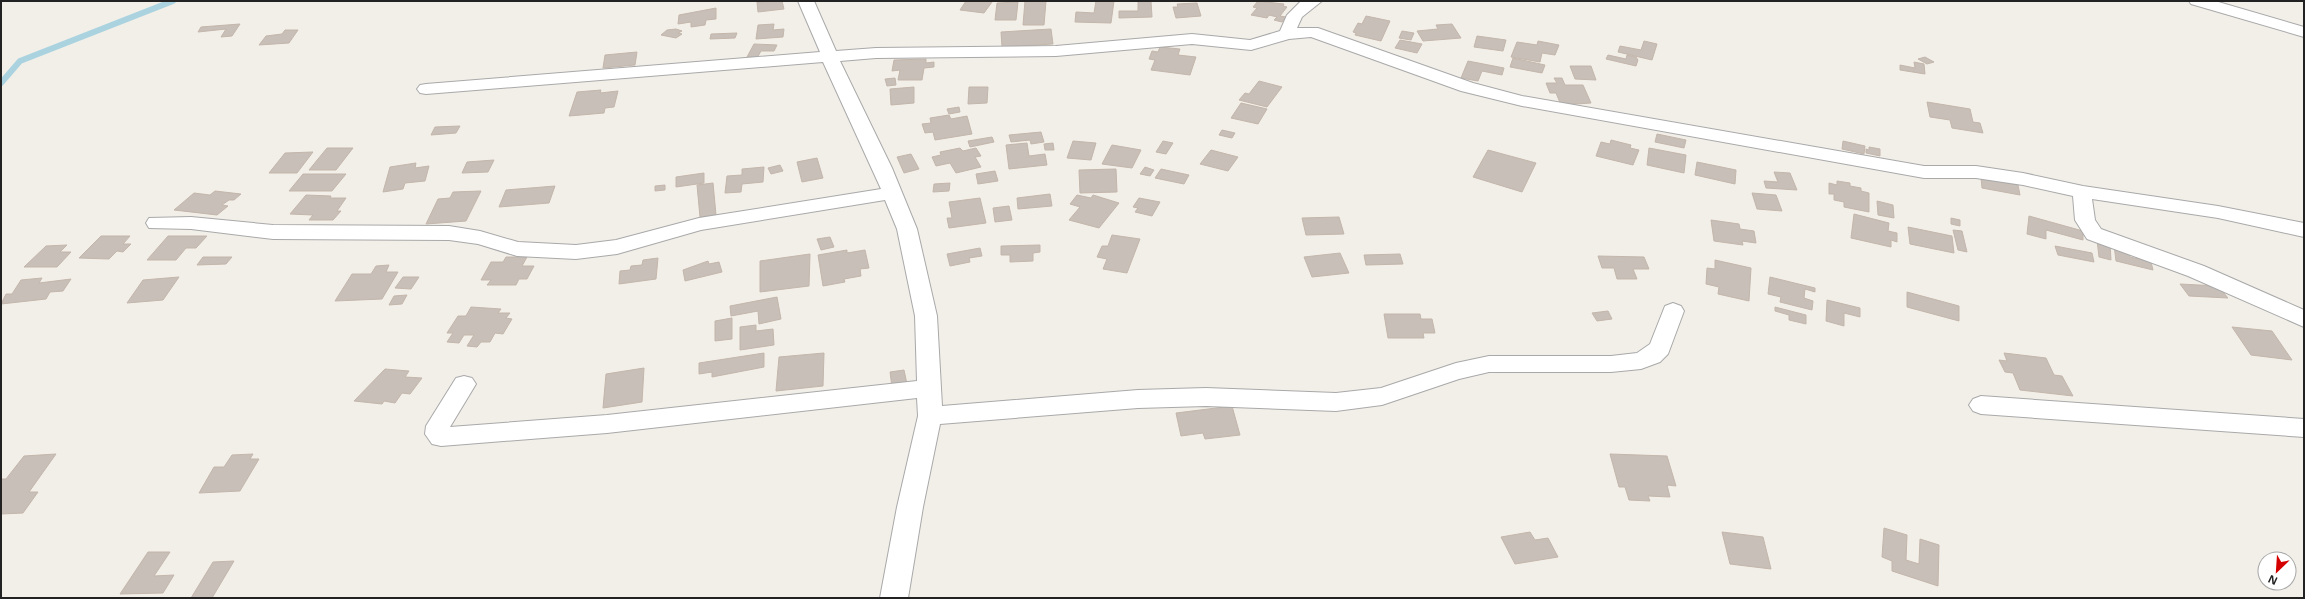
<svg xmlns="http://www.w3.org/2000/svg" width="2305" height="599" font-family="'Noto Sans',sans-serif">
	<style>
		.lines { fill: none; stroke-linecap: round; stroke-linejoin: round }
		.stream { stroke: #aad3df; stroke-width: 6 }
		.building { fill: #c7bfb8; stroke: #c4b6ab }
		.minor-casing { stroke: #a9a9a9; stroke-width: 2 }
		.minor { fill: #fff; fill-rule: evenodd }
	</style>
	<rect width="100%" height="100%" fill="#f2efe9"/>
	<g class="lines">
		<path class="stream" d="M1,83L20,61L173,1"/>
	</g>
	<path class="building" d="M782,1L784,9L758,12L757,2Z
		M966,1H990L992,2L984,13L960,10Z
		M1025,1H1046L1044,25H1023Z
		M1096,1H1114L1111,23L1075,22L1076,12L1094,13Z
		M1138,1H1151L1152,17L1119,18V11H1138Z
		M1258,1L1284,4L1283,6L1287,7L1280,16L1286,17L1282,22L1274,20L1277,17L1269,15L1267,18L1251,15L1257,8L1253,7Z
		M1018,2L1016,20H995L997,3Z
		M1197,3L1201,16L1176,18L1173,7H1178L1177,4Z
		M716,8V19L706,20L705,25L691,27V22L678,24L679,15Z
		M1366,16L1390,21L1381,41L1355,35L1356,33L1353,32L1358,23L1362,24Z
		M240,24L232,36L221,37L226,29L198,32L201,27Z
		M774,24L773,30L784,29L783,37L756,39L758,25Z
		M1452,24L1461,38L1423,41L1417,31L1438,29L1436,25Z
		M676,29L682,31L678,33L682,34L676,38L661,35L667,30Z
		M1051,29L1053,44L1002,47L1001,32Z
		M285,30H298L289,43L259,45L266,36L282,34Z
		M1402,31L1414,33L1411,40L1399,38Z
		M737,33L735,38L710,39L711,34Z
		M1477,36L1506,40L1503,51L1474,47Z
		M1400,40L1422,44L1417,53L1395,48Z
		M1538,41L1559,45L1555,55L1542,53L1540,62L1511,57L1517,42L1537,45Z
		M1644,41L1657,44L1652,60L1618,52L1620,46L1641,50Z
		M754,44L777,45L774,51H761L757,58L747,57Z
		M1160,47L1180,49L1178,55L1196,57L1190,75L1151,70L1155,60L1149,59L1152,51L1158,52Z
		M637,52L635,65L603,68L605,55Z
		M1608,55L1626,59L1627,55L1636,57L1638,60L1636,66L1606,59Z
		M1925,57L1934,62L1927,64L1918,59Z
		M1513,58L1545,65L1542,73L1510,67Z
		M926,59V63L934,62V67L924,68L922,80H898L900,70L892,71L894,60Z
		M1468,61L1504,68L1502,75L1482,71L1478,81L1461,78Z
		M1914,62L1924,64L1925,74L1900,70V65L1915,68Z
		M1570,66H1591L1596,80L1575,79Z
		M895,78L896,85L887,86L885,79Z
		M1554,78H1562L1565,85H1583L1591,103L1561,105L1556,93H1550L1546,83H1557Z
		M1259,81L1282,87L1267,107L1239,100L1245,93L1249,94Z
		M914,87V103L891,105L890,89Z
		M969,87H988L987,103L968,104Z
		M601,90L600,93L618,91L614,107L605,108L604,113L569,116L577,92Z
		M1927,102L1970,109L1973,122L1980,123L1983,133L1952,128L1950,120L1930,117Z
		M1241,103L1267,109L1258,124L1231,118Z
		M959,107L960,112L949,114L947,109Z
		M949,115L951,119L967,116L972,134L935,140L933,132L925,133L922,124L931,123L930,118Z
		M460,126L456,133L431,135L435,127Z
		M1222,130L1235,133L1232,138L1219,135Z
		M1041,132L1044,142L1031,144L1030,140L1011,142L1009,135Z
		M1657,134L1686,140L1684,148L1655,142Z
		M992,137L994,142L970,147L968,141Z
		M1611,140L1631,145L1630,148L1639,150L1633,165L1596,156L1601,142L1610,144Z
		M1073,141L1096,143L1091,160L1067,158Z
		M1163,141L1173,143L1166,154L1156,152Z
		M1843,141L1865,146L1864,154L1842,149Z
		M1027,143L1029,156L1045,154L1047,165L1009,169L1006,145Z
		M1053,143L1054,150H1045L1044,144Z
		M1112,145L1141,150L1132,168L1102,164Z
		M1869,147L1880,149V156L1866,153V149L1869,150Z
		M327,148H353L336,170H309Z
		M960,148L963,151L976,148L981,156L975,157L981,167L956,173L950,163L936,166L932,157L941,155L940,152Z
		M1649,148L1686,155L1684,173L1647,165Z
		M1211,150L1238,157L1228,171L1200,164Z
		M1488,150L1536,163L1522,192L1473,177Z
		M313,152L297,173H269L285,153Z
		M911,154L919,169L904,173L897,157Z
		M817,158L823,178L802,182L797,162Z
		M494,160L488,172L462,173L467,162Z
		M1697,162L1736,170L1735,184L1695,175Z
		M416,163L415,168L429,166L425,181L405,183L403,189L383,192L390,167Z
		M780,165L783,171L771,174L768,168Z
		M764,167L763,182L742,184L741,192L725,193L727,176L742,175V169Z
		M1145,167L1154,170L1150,176L1140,174Z
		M1116,169L1117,192L1080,193L1079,170Z
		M1161,169L1189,175L1184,184L1155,178Z
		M995,171L998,181L978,184L976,174Z
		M1774,172L1790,173L1797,190L1766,188L1764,181L1778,182Z
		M704,173V183L676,187V177Z
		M303,174H346L332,191H289Z
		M1981,178L2018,185L2020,195L1982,188Z
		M1837,181L1850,183V186L1861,188V191L1869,193V212L1844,207V202L1834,200V194H1829V183L1837,185Z
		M713,183L716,215L700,217L697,185Z
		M950,183L949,191L933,192L934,184Z
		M665,185V190L655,191V186Z
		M555,186L549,203L499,207L506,190Z
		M215,191L241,194L234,200H229L222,205L228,206L217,215L174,210L194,193L210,195Z
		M481,191L466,221L426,224L438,199L450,198L453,192Z
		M1752,193L1776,195L1782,211L1757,209Z
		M1050,194L1052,206L1018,209L1017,198Z
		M306,195L331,196L330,198H346L337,211H341L333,220H309L313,215L290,214Z
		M1077,195L1091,198L1093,195L1119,203L1099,228L1069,220L1080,207L1070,204Z
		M980,198L986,223L949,228L947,218H952L949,202Z
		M1139,198L1160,202L1152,216L1135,212L1138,208L1133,207Z
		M1877,201L1893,205L1894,218L1878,215Z
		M1009,206L1012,220L995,222L993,208Z
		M1854,214L1889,223L1888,231L1897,233V242L1891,240V247L1851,238Z
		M2029,216L2083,231V240L2046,230V239L2027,234Z
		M1339,217L1344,234L1306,235L1302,218Z
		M1951,218L1960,220V226L1951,224Z
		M1711,220L1739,224L1740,229L1754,231L1756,243L1742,241L1743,245L1714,241Z
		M1908,227L1952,236L1954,253L1910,244Z
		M1953,230L1962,231L1967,252L1958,250Z
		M1112,235L1140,239L1127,273L1103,269L1107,259L1097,257L1102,246H1108Z
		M101,236H130L123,244H131L123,252L117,251L109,259L79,258Z
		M168,236H207L196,248H186L176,260H147Z
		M830,237L834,247L821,250L817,239Z
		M2097,240L2110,243L2111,260L2099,257Z
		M67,245L60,252H71L57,267H24L46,246Z
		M1040,245V252L1033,253V261L1010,262V255H1001V246Z
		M2114,245L2129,248L2130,257L2151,262L2153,270L2116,261Z
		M2055,246L2092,253L2094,262L2058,255Z
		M980,248L982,256L969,258L970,262L950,266L947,254Z
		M847,250V253L865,250L869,268L860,269L861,276L844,279L845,282L823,286L818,255Z
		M1340,253L1349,273L1312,277L1304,257Z
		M810,254L809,286L760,292V261Z
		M1400,254L1403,264L1366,265L1364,255Z
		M1598,256L1644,257L1649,269H1633L1637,279H1617L1614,268H1602Z
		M203,257H232L226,264L197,265Z
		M506,257H527L522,266H534L527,279H519L516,285H487L491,280H481L491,262H503Z
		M658,258L656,279L619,284L620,271L630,270L631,266L642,265L643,260Z
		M1715,260L1751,268L1749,301L1718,294L1719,287L1706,284L1707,268L1715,269Z
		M708,261L709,264L719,262L722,272L685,281L683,270Z
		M389,265L386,272H398L382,299L335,301L352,274H371L376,266Z
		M179,277L163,300L127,303L143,280Z
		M403,277H419L411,289L395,288Z
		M1770,277L1815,288V292L1805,289L1804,298L1813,301L1812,310L1780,302L1781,297L1768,294Z
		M42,278L39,283L71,279L63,291L50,292L46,299L1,304L6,294H12L21,280Z
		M2180,284L2218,286L2228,298L2189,296Z
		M1907,292L1959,306V321L1907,307Z
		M407,295L402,304L389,305L394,296Z
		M777,297L781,319L759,324L758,311L731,316L730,306Z
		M1827,300L1860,308V317L1844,313V326L1826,321Z
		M471,307L501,309L498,313H510L506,318L512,319L503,334L495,333L490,342H481L477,347L467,346L474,335H464L459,343L447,342L453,333H447L458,316H466Z
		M1775,307L1806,315V324L1789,320V315L1775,311Z
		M1608,311L1612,319L1597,321L1592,313Z
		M1384,314H1420L1421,319H1432L1435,333H1423L1424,338H1388Z
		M732,318V339L715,341V321Z
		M756,325V331L773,329L774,345L740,350V327Z
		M2232,327L2272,331L2292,360L2251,355Z
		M764,353V367L712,377V372L699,374V363Z
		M824,353L823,386L776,391L779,357Z
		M2004,353L2046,358L2054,375L2062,376L2073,396L2020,390L2013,373L2005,372L1999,360L2007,361Z
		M644,368L642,402L603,408L606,374Z
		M385,369L409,371L405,377L422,378L410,394L402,393L395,403L384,401L382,404L354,401Z
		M904,370L907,384L892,387L890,372Z
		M1232,406L1240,435L1205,439L1203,433L1181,436L1176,413Z
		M56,454L29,492H38L23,513L1,514V479H6L24,456Z
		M253,454L250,459H259L240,491L199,493L214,467H224L232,455Z
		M1610,454L1667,456L1676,486L1667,485L1670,497L1648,496L1650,501L1629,500L1625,487H1619Z
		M1884,528L1907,535L1906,560L1919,564L1920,539L1939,545L1938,586L1892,571V561L1882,557Z
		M1530,532L1535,540L1548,538L1558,557L1515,564L1501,537Z
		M1722,532L1763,537L1771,569L1730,564Z
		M148,552H170L154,576L174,575L163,593L120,594Z
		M234,561L212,598H191L213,562Z"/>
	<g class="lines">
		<defs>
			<path id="minor" d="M798,1H814L836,51L876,48L1056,46L1192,34L1250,40L1280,31L1287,15L1301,1H1322L1302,17L1297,28H1318L1473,83L1522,96L1924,166H1976L2023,173L2083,186L2218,206L2304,223V237L2218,218L2092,199L2095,220L2101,229L2204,266L2304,310V327L2188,276L2087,239L2075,220L2073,196L2023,185L1976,178H1924L1522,106L1461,91L1311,37L1289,39L1251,50L1192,44L1056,56L876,58L840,61L892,168L917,229L937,316L942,406L1138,390L1206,388L1336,393L1381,388L1456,363L1489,356H1611L1637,353L1650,344L1665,306L1673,303L1681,306L1684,311L1668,354L1660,362L1641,369L1611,372H1489L1459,379L1382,405L1336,411L1206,406L1138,408L940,424L923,507L908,598H880L897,507L918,416L917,398L607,433L441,446L432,444L425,434L426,426L456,378L464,376L472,378L476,384L450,427L607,415L917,381L915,316L897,229L885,200L701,230L617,254L576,259L517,256L478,244L449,240L273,239L191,229L149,228L146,223L149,218L191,217L273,225L449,226L480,231L518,242L576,245L616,240L699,218L881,189L823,62L426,94L420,93L417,89L420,85L426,84L820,52Z
				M2189,1H2215L2304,27V37L2191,4Z
				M1981,396L2304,419V437L1981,414L1973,411L1969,405L1973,399Z"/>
		</defs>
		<use href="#minor" class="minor-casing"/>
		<use href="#minor" class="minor"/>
	</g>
	<rect width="2305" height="599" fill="none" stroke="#222222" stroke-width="4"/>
	<g transform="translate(2277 571) rotate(205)"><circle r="19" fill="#ffffff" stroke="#a7a7a7"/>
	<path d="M0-3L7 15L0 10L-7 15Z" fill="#d40000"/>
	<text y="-6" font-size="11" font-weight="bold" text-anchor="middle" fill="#222222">N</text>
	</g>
</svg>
